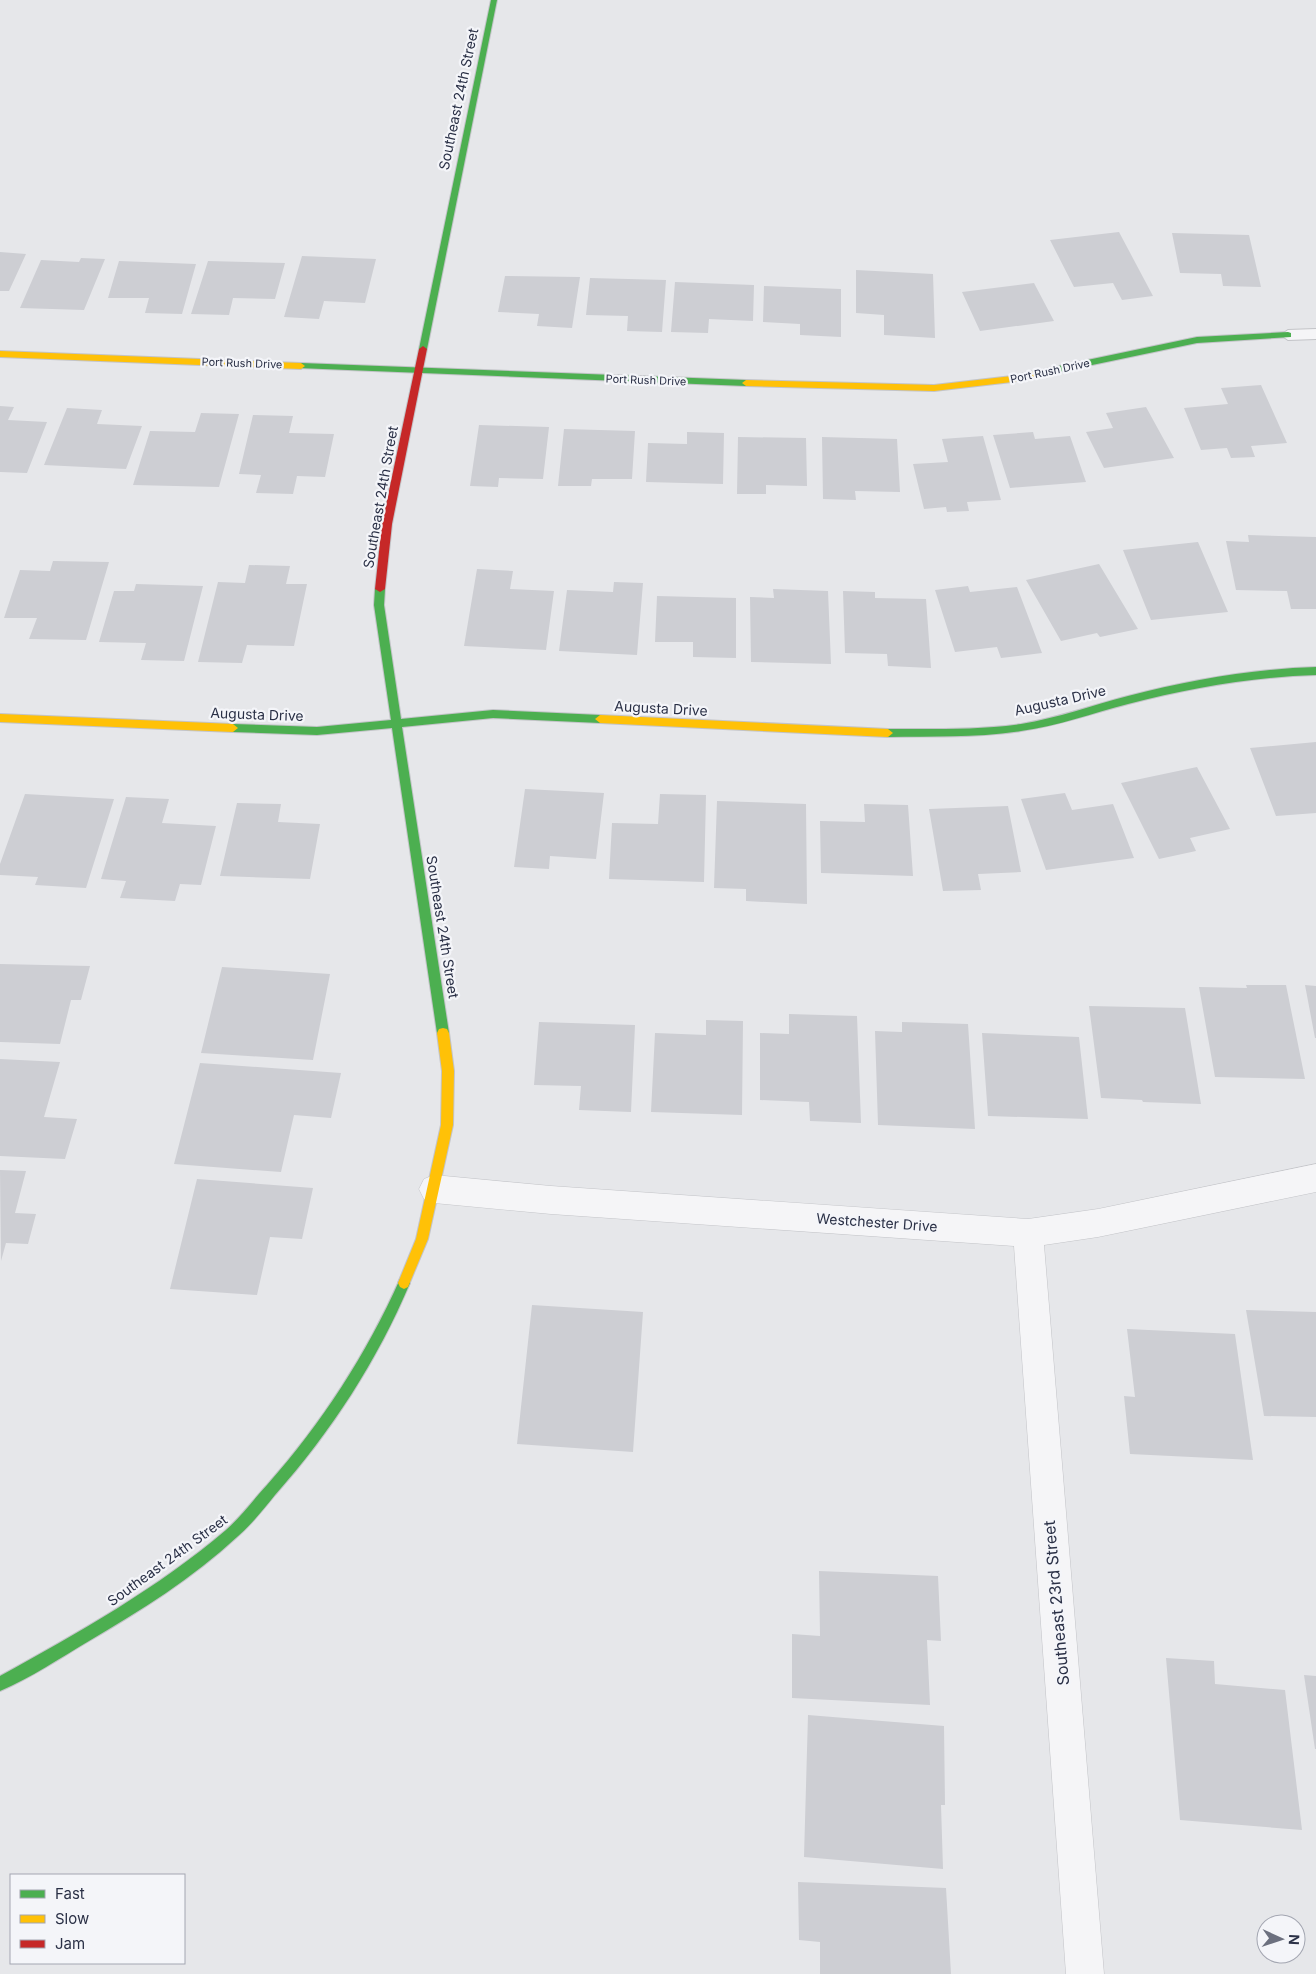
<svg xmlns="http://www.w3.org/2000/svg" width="1316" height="1974" font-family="Inter,sans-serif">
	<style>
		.building { fill: #cdced3 }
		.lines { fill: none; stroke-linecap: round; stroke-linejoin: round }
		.lane-casing { stroke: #c3c4c8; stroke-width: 2 }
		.street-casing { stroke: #c3c4c8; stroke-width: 1 }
		.fast-casing { stroke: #c3c4c8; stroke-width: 2 }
		.slow-casing { stroke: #c3c4c8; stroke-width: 2 }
		.jam-casing { stroke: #c3c4c8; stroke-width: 2 }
		.lane { fill: #f5f5f7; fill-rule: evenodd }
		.street { fill: #f5f5f7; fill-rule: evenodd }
		.fast { fill: #4caf50; fill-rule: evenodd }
		.slow { fill: #ffc107; fill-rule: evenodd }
		.jam { fill: #c62828; fill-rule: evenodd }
		.labels { text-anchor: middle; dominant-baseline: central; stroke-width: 4.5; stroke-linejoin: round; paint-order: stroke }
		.far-street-label { font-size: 11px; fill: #2a3046; stroke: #f4f5f9 }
		.street-label { font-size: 14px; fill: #2a3046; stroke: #f4f5f9 }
		.near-street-label { font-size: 16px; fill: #2a3046; stroke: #f4f5f9 }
	</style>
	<rect width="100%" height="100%" fill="#e6e7ea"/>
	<path class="building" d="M1119,232L1153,296L1122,300L1113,283L1074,287L1050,240Z
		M1172,233L1249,235L1261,287L1223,286L1221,274L1180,273Z
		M0,252L26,254L9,291H0Z
		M302,256L376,259L365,303L324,301L319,319L284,317Z
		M81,258L105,259L84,310L20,308L41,260L79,262Z
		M119,261L196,264L182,314L145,313L149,298H108Z
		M208,261L285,263L275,299L233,298L229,315L191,314Z
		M856,270L933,274L935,338L884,335V315L856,313Z
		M505,276L580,277L572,328L537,326L539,314L498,312Z
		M590,278L666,280L662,332L627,331L628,316L586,315Z
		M675,282L754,285L753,321L709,319L708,333L671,332Z
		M1034,283L1054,321L980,331L962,292Z
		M764,286L841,289V337L800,335V324L763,322Z
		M1261,385L1287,443L1251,446L1255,457L1231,458L1227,448L1201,450L1184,408L1228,404L1221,388Z
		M0,406L14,407L8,420L47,422L27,473L0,472Z
		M1146,407L1174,458L1104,468L1086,432L1113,428L1106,413Z
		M67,408L102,410L97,424L142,426L126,469L44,465Z
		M201,413L239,414L219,487L133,485L150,431L195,432Z
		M253,415L293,416L289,433L334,434L325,477L297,476L293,494L256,493L261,475L239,474Z
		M479,425L549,427L543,479L499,478L498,487L470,486Z
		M564,429L635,431L632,479H592L591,486H558Z
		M687,432L724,433L723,484L646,482L648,443L687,444Z
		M1033,432L1035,439L1070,436L1086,482L1010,488L993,435Z
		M983,436L1001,500L967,502L969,511L947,512L946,507L924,509L913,464L948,462L942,439Z
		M738,437L806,438L807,486L766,485V494H737Z
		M822,437L897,439L900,492L855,491L856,500L823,499Z
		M1248,535L1316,537V609H1291L1287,591L1236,590L1226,541L1249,542Z
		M1198,542L1228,612L1151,620L1123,550Z
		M53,561L109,562L86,640L29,639L37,618H4L20,570L50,571Z
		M1099,564L1138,629L1100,637L1097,633L1061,641L1026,580Z
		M249,565L290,566L286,584H307L294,646L247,645L242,663L198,662L218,582L245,583Z
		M477,569L513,571L510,589L554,591L546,650L464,646Z
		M614,582L643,583L637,655L559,651L567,590L613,592Z
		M136,584L203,586L184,661L141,660L146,643L99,642L114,591H134Z
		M968,586L970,592L1017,587L1042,653L1001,658L997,647L955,652L935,590Z
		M773,589L828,591L831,664L751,662L750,597L774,598Z
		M843,591L875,592V598L926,599L931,668L888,666L887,654L845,653Z
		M657,596L736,598V658L693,657V642H655Z
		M1316,742V813L1276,816L1250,748Z
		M1197,767L1230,829L1190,838L1196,851L1159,859L1121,783Z
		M525,789L604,793L596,859L550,856L549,869L514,867Z
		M1065,793L1072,810L1113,804L1134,858L1046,870L1021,799Z
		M25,794L114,799L86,888L35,885L38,877L0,875V864Z
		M660,794L706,795L704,882L609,879L612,823L658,824Z
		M126,797L169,799L162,823L216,826L201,885L180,884L175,901L120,898L126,881L101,879Z
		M717,801L806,804L807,904L746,901V889L714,888Z
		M237,803L281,804L278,822L320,824L310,879L220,876Z
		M864,804L908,805L913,876L821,873L820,821L865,822Z
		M1008,806L1021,872L978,874L981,890L943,891L929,809Z
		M0,964L90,966L81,1000H71L60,1044L0,1042Z
		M222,967L330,974L313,1060L201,1053Z
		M1246,985H1286L1305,1079L1215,1077L1199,987L1247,988Z
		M1305,985L1316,986V1038H1315Z
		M1089,1006L1185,1008L1201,1104L1143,1102L1142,1100L1101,1098Z
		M789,1014L857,1016L861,1123L810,1121L809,1102L760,1100V1033L789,1034Z
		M706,1020L743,1021L742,1115L651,1112L655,1033L706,1035Z
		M539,1022L635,1025L631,1112L579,1110L581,1086L534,1085Z
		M902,1022L968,1024L975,1129L878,1125L875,1031L902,1032Z
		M982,1033L1079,1037L1088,1119L988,1116Z
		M0,1059L60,1062L44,1117L77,1119L65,1159L0,1156Z
		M200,1063L341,1073L331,1118L294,1115L281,1172L174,1164Z
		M0,1170L26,1171L15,1213L36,1214L28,1244L6,1243L1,1261Z
		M197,1179L313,1188L302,1239L270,1237L257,1295L170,1289Z
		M532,1305L643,1312L633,1452L517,1444Z
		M1246,1310L1316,1312V1417L1264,1416Z
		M1127,1329L1235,1334L1253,1460L1130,1454L1124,1396L1135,1397Z
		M819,1571L938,1576L941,1641L927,1640L930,1705L792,1698V1634L820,1636Z
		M1166,1658L1214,1661L1215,1684L1285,1690L1302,1830L1180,1820Z
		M1304,1675L1316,1676V1749H1315Z
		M808,1715L944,1726L945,1805H941L943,1869L804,1857Z
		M798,1882L946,1888L951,1974H820V1942L799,1940Z"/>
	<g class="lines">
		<defs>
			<path id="lane" d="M1316,329V339L1288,340L1281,335L1288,330Z"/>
			<path id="street" d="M1316,1164V1192L1098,1237L1044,1245L1104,1974H1066L1014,1246L551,1214L434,1203L424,1199L419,1189L424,1179L434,1175L551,1186L1028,1219L1098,1209Z"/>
			<path id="fast" d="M491,0H497L427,349L423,352L419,349Z
				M1288,332L1291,333V337L1197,343L1054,373L1050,370L1054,367L1197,337Z
				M301,363L746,380L750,383L746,386L298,368L297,366Z
				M380,586L385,589L384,605L401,719L493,710L600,715L605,719L600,723L493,718L402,727L449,1033L447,1037L443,1038L439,1037L437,1033L392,728L317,735L233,732L228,728L233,724L317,727L391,720L374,605L375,589Z
				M1316,667V675C1252,677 1190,688 1128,704C1093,713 1058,726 1021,731C977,738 932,736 888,737L883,733L888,729C932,729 977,730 1021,724C1058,718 1093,705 1128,696C1190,680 1252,669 1316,667Z
				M404,1277L408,1279L410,1283C377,1361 331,1432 275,1495C263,1510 251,1525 237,1537C193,1578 140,1611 89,1641C60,1658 31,1678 0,1691V1676C78,1633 158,1588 226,1530C241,1517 253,1500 267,1485C322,1423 366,1355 400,1279Z"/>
			<path id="slow" d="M0,351L301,363L305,366L301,369L0,357Z
				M1054,367L1057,368V372L1012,382L934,391L746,386L742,383L746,380L934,385L1012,376Z
				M0,714L233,724L238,728L233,732L0,722Z
				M600,715L888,729L893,733L888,737L600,723L595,719Z
				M443,1028L447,1029L449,1033L454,1071L453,1125L428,1239L408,1287L404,1289L400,1287L398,1283L416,1239L441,1125L442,1071L437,1033L439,1029Z"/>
			<path id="jam" d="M423,346L427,349L392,524L385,589L380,592L375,589L382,524L419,349Z"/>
		</defs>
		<use href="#lane" class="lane-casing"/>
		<use href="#street" class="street-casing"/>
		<use href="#fast" class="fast-casing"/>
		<use href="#slow" class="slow-casing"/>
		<use href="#jam" class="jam-casing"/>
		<use href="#lane" class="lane"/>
		<use href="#street" class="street"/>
		<use href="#fast" class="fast"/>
		<use href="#slow" class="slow"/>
		<use href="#jam" class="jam"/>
	</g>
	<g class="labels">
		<g class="far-street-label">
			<text transform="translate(242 363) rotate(2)">Port Rush Drive</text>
			<text transform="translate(1050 371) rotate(-12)">Port Rush Drive</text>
			<text transform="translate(646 380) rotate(2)">Port Rush Drive</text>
		</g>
		<g class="street-label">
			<text transform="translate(458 99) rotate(-78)">Southeast 24th Street</text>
			<text transform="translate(380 497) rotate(-80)">Southeast 24th Street</text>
			<text transform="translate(1060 700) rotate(-13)">Augusta Drive</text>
			<text transform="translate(661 708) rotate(3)">Augusta Drive</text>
			<text transform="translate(257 714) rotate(2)">Augusta Drive</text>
			<text transform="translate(443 927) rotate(81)">Southeast 24th Street</text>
			<text transform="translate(877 1222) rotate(4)">Westchester Drive</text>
			<text transform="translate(167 1560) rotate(-36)">Southeast 24th Street</text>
		</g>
		<g class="near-street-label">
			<text transform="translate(1056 1603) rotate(-95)">Southeast 23rd Street</text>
		</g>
	</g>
	<rect x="10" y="1874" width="175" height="90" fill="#f4f5f9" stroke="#a3a6b1"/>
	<rect x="20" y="1890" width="25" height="8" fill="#4caf50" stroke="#a3a6b1"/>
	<text x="55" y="1899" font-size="15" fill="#2a3046">Fast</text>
	<rect x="20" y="1915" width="25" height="8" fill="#ffc107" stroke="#a3a6b1"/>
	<text x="55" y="1924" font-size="15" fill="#2a3046">Slow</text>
	<rect x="20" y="1940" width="25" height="8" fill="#c62828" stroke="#a3a6b1"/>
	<text x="55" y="1949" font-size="15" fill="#2a3046">Jam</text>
	<g transform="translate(1281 1939) rotate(93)"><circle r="24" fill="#f4f5f9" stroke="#a3a6b1"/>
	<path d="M0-4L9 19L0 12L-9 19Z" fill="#6c707f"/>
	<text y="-8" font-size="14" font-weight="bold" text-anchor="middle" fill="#2a3046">N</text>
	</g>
</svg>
